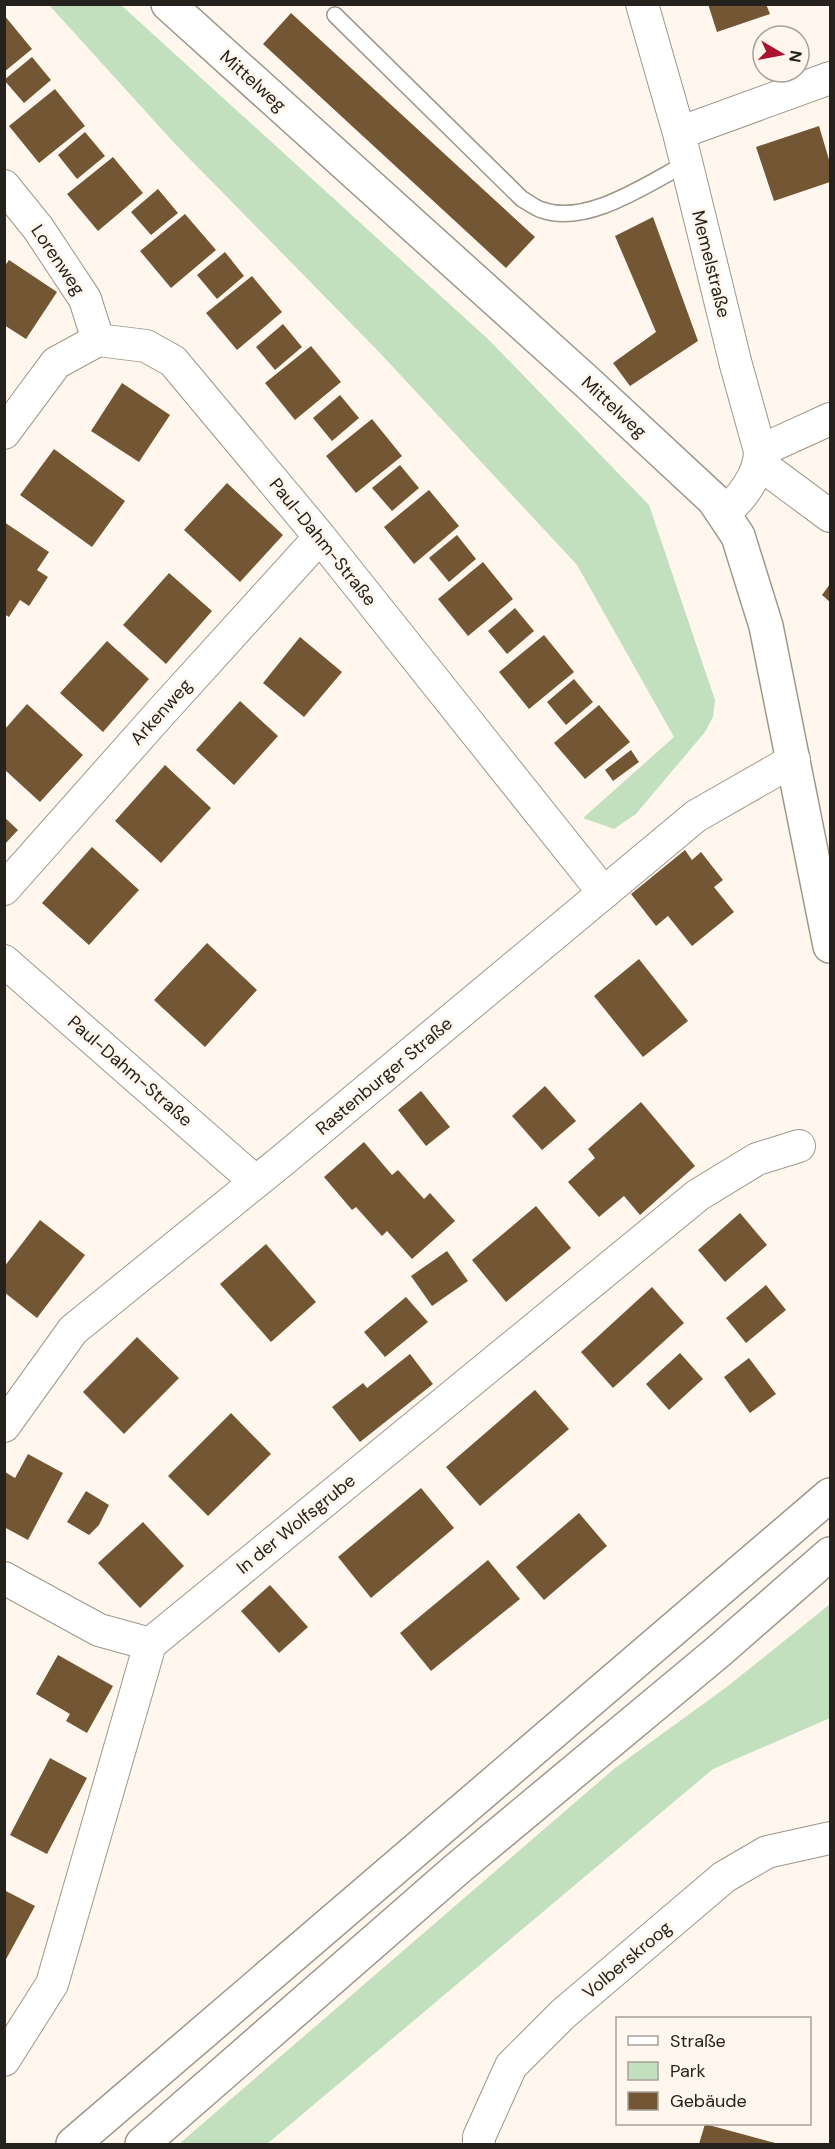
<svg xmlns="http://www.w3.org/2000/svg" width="835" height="2149" font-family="'DM Sans',sans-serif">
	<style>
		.green { fill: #c3e0be }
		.building { fill: #735634 }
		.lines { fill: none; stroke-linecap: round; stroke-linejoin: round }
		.lane-casing { stroke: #9f968b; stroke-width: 18 }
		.street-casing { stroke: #9f968b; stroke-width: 34 }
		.secondary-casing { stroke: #9f968b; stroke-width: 36 }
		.highway-casing { stroke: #9f968b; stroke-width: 36 }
		.lane { stroke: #fff; stroke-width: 15 }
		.street { stroke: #fff; stroke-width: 32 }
		.secondary { stroke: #fff; stroke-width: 33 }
		.highway { stroke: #fff; stroke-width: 33 }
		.labels { text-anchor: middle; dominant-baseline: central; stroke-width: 6; stroke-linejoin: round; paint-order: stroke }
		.street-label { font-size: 18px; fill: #25211d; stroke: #fff7ed }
	</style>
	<rect width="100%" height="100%" fill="#fff7ed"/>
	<path class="green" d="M49,5H121L489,340L649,505L715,700L713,717L705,732L636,814L614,829L583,818L674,737L577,565L380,353L176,145Z
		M830,1604V1718L713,1769L267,2144H179L615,1768L728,1686Z"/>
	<path class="building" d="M708,4H766L770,14L717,32Z
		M291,13L535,237L506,268L263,44Z
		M4,15L32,49L4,72Z
		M32,57L51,80L24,103L4,80Z
		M55,89L85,126L39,163L9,126Z
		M819,126L830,163V182L774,201L756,147Z
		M85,132L105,156L77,179L58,155Z
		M113,157L143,193L98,231L67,194Z
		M158,189L178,213L151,235L131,212Z
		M185,214L216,250L171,288L140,251Z
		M653,217L698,341L630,386L613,363L656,332L615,236Z
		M225,252L244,276L217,299L197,275Z
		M9,260L57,292L26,339L4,325V267Z
		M252,276L282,312L237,350L206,313Z
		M283,324L302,347L275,370L256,347Z
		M311,346L341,382L295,420L265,383Z
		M122,383L170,415L139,462L91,431Z
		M340,395L359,418L332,441L313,418Z
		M372,419L402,456L356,493L326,456Z
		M54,449L125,501L92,547L20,495Z
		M400,465L419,488L392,511L372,488Z
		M227,483L283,535L240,582L184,530Z
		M429,490L459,526L414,564L384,527Z
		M4,522L49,552L37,570L48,577L29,606L20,600L9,617L4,614Z
		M457,535L476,559L449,582L429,558Z
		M483,562L513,599L468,636L438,599Z
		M169,573L212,611L166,664L123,625Z
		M830,584V602L822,595Z
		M515,608L534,631L507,654L488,631Z
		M544,635L574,672L529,709L499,672Z
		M300,637L342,672L304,717L263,683Z
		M107,641L149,679L103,732L60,693Z
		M574,679L593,702L566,725L547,702Z
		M240,701L278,736L234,785L196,750Z
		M27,704L83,755L40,802L5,770V729Z
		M599,705L630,742L585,779L554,743Z
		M631,750L639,762L613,781L605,770Z
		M165,765L211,808L161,863L115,821Z
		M4,817L18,830L4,845Z
		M92,847L139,890L89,945L42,903Z
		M685,850L692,860L701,852L723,880L714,887L734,912L692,946L668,916L656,926L631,894Z
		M207,943L257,990L205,1047L154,1000Z
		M639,959L688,1021L643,1057L594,996Z
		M545,1086L576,1121L542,1150L512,1116Z
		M421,1091L450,1127L426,1146L398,1110Z
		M641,1102L695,1166L640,1215L624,1196L599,1217L568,1182L595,1158L588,1149Z
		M364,1142L392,1175L398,1170L424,1199L430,1193L455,1221L412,1259L387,1231L382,1236L356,1207L352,1210L324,1177Z
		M536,1206L571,1248L506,1302L472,1260Z
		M740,1213L767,1245L725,1282L698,1250Z
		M40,1220L85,1255L37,1318L4,1292V1267Z
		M266,1244L316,1302L271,1342L220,1284Z
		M447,1251L468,1281L432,1306L411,1276Z
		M766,1285L786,1310L746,1343L726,1318Z
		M652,1287L684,1323L613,1388L581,1352Z
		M406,1297L428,1322L385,1357L364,1332Z
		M137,1337L179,1378L124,1434L83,1392Z
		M680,1353L703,1379L669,1410L646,1384Z
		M410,1354L433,1384L360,1442L332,1407L363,1383L367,1388Z
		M749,1358L776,1394L750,1413L724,1377Z
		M535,1390L569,1429L480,1506L446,1467Z
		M231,1413L271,1454L208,1516L168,1476Z
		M28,1454L63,1473L28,1540L4,1527V1474L5,1472L15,1478Z
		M421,1488L454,1528L371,1598L338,1557Z
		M86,1491L109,1505L99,1525L89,1535L67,1522Z
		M579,1513L607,1546L544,1600L516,1567Z
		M143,1522L184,1566L140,1608L98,1563Z
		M488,1560L520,1599L431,1671L400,1633Z
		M270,1585L308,1627L279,1653L241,1611Z
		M58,1655L113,1686L87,1733L66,1721L70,1714L36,1694Z
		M50,1758L87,1778L47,1854L10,1835Z
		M4,1890L35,1906L4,1963Z
		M705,2124L779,2144H699Z"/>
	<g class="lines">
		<defs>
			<path id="lane" d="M335,15L522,199C528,202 535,208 542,210C587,226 647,184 687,163"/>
			<path id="street" d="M642,4L679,133L736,365L760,451C760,475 741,499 723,514
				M679,133L830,78
				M4,186L38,228L85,299L98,340
				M4,433L56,363L98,340L146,346L173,361L320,537L604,893
				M760,451L830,419
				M760,464L830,516
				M4,889L163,710L320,537
				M4,961L256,1182
				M4,1426L73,1330L283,1160L696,816L794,760
				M4,1578L99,1630L150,1644
				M4,2060L52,1984L150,1644L698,1195L757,1159L799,1146
				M479,2144V2137L511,2066L563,2014L724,1877L767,1852L830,1838"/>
			<path id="secondary" d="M168,4L587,382L714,500L738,536L766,626L830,946"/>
			<path id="highway" d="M73,2144L830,1495
				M142,2144L457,1869L719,1651L830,1554"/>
		</defs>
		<use href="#lane" class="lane-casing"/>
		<use href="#street" class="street-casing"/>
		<use href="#secondary" class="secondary-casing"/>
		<use href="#highway" class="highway-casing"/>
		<use href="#lane" class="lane"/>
		<use href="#street" class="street"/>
		<use href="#secondary" class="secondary"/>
		<use href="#highway" class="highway"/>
	</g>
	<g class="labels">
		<g class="street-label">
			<text transform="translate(253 81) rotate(42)">Mittelweg</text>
			<text transform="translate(58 260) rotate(56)">Lorenweg</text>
			<text transform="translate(711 264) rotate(76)">Memelstraße</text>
			<text transform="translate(614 407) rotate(43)">Mittelweg</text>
			<text transform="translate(323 542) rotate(51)">Paul-Dahm-Straße</text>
			<text transform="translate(161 712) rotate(-48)">Arkenweg</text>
			<text transform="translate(130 1071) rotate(41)">Paul-Dahm-Straße</text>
			<text transform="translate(384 1076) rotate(-40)">Rastenburger Straße</text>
			<text transform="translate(296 1524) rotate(-39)">In der Wolfsgrube</text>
			<text transform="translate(627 1960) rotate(-40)">Volberskroog</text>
		</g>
	</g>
	<rect width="835" height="2149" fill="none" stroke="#25211d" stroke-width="12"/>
	<rect x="616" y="2017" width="195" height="108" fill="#fff7ed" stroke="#a8a19a" stroke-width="1.5"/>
	<rect x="628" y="2036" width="30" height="9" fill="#ffffff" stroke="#a8a19a" stroke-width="1.5"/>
	<text x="670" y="2047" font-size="18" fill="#25211d">Straße</text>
	<rect x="628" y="2062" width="30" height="18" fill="#c3e0be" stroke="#a8a19a" stroke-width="1.5"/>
	<text x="670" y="2077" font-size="18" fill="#25211d">Park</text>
	<rect x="628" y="2092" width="30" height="18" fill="#735634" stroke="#a8a19a" stroke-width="1.5"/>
	<text x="670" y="2107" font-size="18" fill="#25211d">Gebäude</text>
	<g transform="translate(781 54) rotate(100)"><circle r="28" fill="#fff7ed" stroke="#a8a19a" stroke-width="1.5"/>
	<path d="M0-4.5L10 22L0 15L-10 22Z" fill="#aa132f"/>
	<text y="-9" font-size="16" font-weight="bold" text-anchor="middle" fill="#25211d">N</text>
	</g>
</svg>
